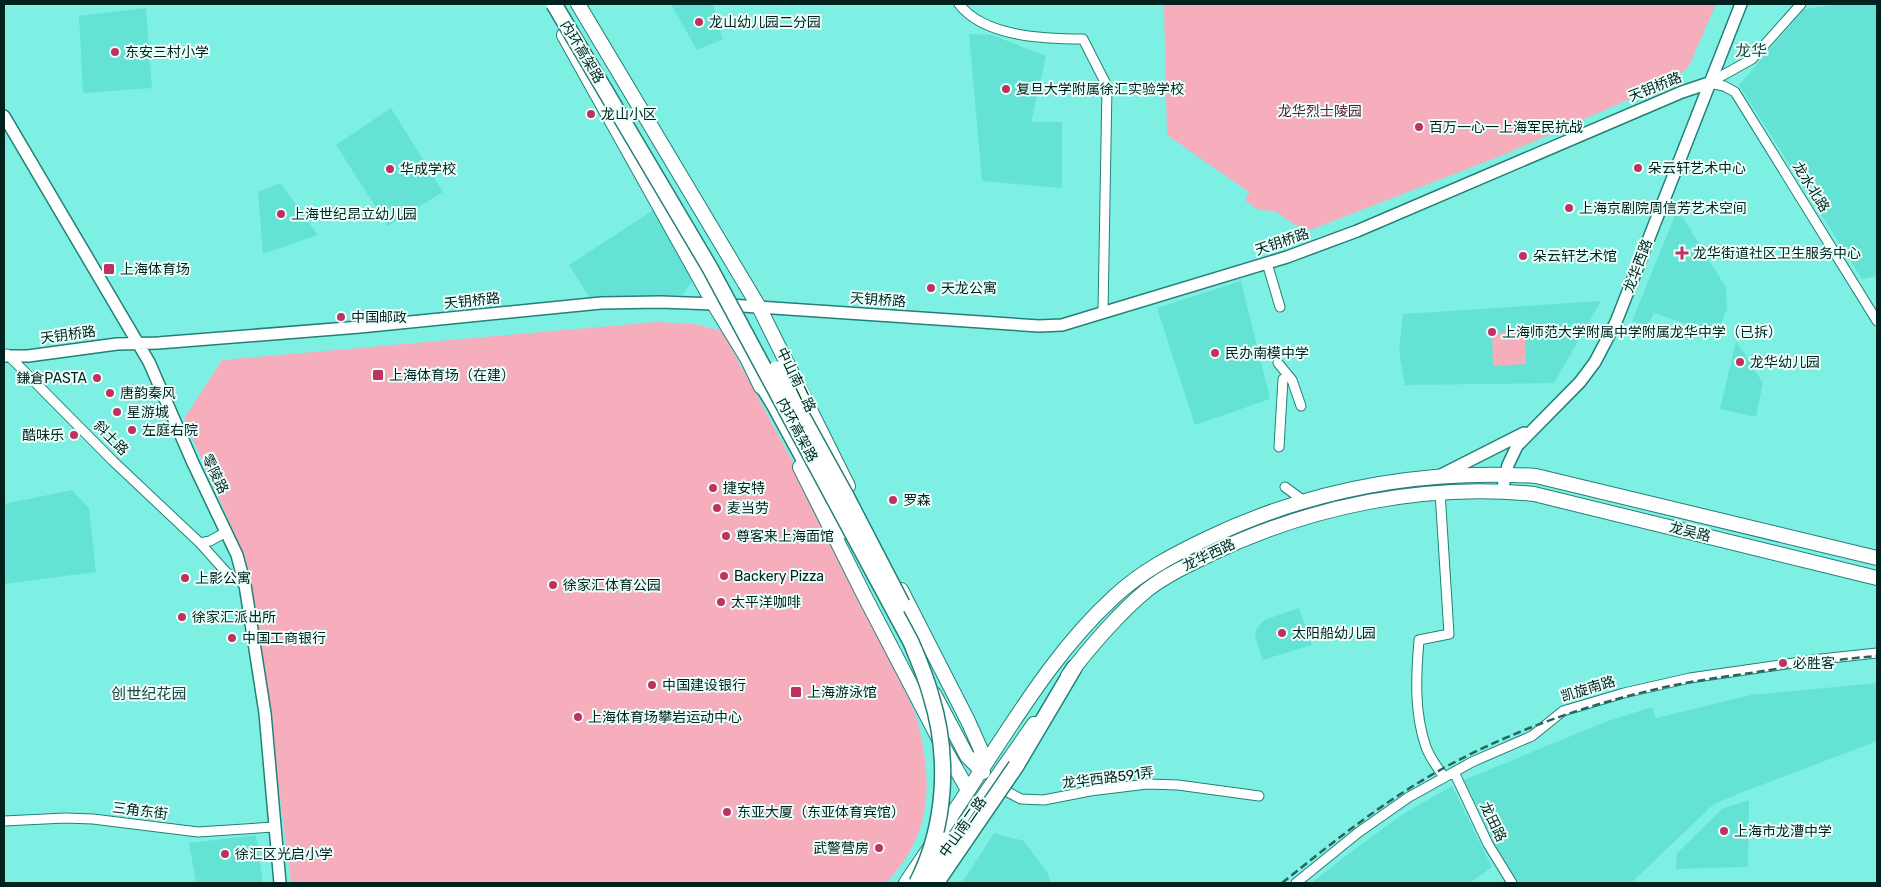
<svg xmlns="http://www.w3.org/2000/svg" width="1881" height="887" font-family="Rubik,'Noto Sans SC',sans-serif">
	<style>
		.built { fill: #64e3d5 }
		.green { fill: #f6aebd }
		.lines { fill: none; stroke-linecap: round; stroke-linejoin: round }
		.minor-casing { stroke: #238077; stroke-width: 11 }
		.tertiary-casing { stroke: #238077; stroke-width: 14 }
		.primary-casing { stroke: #238077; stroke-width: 16 }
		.trunk-casing { stroke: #238077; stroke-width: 18 }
		.minor { stroke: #fff; stroke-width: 9 }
		.tertiary { stroke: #fff; stroke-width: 11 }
		.primary { stroke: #fff; stroke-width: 14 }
		.trunk { stroke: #fff; stroke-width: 15 }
		.rail { stroke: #29655e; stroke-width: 2.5; stroke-dasharray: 8 4; stroke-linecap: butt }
		.trunk-bridge-casing { stroke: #238077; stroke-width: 18; stroke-linecap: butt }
		.trunk-bridge { stroke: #fff; stroke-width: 15 }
		.poi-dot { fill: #bf3160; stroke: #ebfffb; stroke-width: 2 }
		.labels { text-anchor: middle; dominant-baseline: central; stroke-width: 4; stroke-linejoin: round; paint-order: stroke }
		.poi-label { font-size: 14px; fill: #00211d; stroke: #ebfffb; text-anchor: start }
		.street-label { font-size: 14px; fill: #00211d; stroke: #ebfffb }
		.park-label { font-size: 14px; fill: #5d182d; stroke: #ebfffb }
		.neighbourhood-label { font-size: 15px; fill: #1e423e; stroke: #ebfffb }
		.quarter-label { font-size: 16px; fill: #1e423e; stroke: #ebfffb }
	</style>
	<rect width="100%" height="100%" fill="#7ef0e3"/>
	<path class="built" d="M671,4H713L723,39L697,50Z
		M1841,4H1876L1877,276L1862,279L1739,85L1804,9Z
		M146,8L152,88L83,93L79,16Z
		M969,34L992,35L1046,56L1031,122H1062V188L982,181Z
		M391,108L443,192L388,226L336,145Z
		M280,183L318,235L263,254L258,192Z
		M655,209L686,262L692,282L682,295L589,297L569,265Z
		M1676,213L1684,219L1726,288L1727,309L1720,327L1707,331L1654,313L1648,326L1632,321Z
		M1241,281L1270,399L1195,425L1157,308Z
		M1601,301L1554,383L1405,385L1399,351L1403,314Z
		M1736,341L1763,383L1756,417L1720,409Z
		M72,490L89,508L96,572L4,584V504Z
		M1299,608L1312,645L1263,660L1255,637L1257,628L1264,620Z
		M1877,683V741L1743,792L1714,804L1631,883H1519L1495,845L1464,780L1605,722L1652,707L1656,718L1751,695Z
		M1452,786L1492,867L1470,883H1311L1351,852L1403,814Z
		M1749,800L1748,867L1676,869L1677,853L1722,809Z
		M994,833L1024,841L1048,874L1051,883H962Z
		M256,835L263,883H196L189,843Z"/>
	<path class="green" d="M1164,4H1716L1689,66L1675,79L1503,155L1310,230L1295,225L1275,211L1259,210L1245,201L1249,192L1167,135Z
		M656,322L695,324L722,331L814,501L915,712C933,776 935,832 886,883H291L257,617L243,553L184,419L222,360Z
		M1525,331L1526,364L1493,366L1492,333L1508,332L1509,347V332Z"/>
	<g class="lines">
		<defs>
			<path id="minor" d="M959,4C984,37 1045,39 1083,39L1107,86L1103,312
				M1709,83L1724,86L1735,92L1877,321
				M1709,83L1752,59L1801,4
				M1267,263L1280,307
				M7,354L113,461L200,543L226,572L245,585
				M1278,363L1292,380L1301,406
				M1279,447L1283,379
				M1285,487L1304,501
				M1440,492L1449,634L1419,640C1416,676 1414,713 1426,747C1430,758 1437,767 1444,777
				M200,543L210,541L226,532
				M1454,772L1488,844L1512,883
				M998,787L1021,799L1044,800L1090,791L1147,784L1178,785L1259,796
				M4,821L65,818L93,819L198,832L274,827
				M1296,883L1359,832L1409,797L1472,762L1532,736L1563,711L1624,693L1690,678L1821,659L1877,653"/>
			<path id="tertiary" d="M4,116L149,362L193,463L237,555L245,585L265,713L280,883
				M4,356H28L117,344L158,343L360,327L601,303L661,302L714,304L1039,326L1062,325L1287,257L1357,231L1682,92L1709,83
				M1441,475L1524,433
				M1502,491L1508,465L1517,446L1580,382L1595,362L1616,322L1741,4"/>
			<path id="primary" d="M578,4L759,307L848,486
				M564,35L714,304L747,358L761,387
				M800,467L866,599L939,739L968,790
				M901,590L968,721L981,750L982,769
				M1068,676C1088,649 1121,611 1147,590C1168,574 1190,564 1213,553C1311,506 1425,483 1534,494L1877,578
				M934,694L967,756L983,772
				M942,856L1034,724
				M906,883C931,846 956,810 980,772C1021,710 1059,647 1115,596C1142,571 1173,555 1206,539C1310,489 1421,469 1536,476L1877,558"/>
			<path id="trunk" d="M758,378L774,404L843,531
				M1016,766L1074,668"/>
		</defs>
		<use href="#minor" class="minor-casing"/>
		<use href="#tertiary" class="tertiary-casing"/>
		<use href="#primary" class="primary-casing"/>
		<use href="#trunk" class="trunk-casing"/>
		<use href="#minor" class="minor"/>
		<use href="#tertiary" class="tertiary"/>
		<use href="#primary" class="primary"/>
		<use href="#trunk" class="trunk"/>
		<path class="rail" d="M1282,883C1333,842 1384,801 1442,769C1509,732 1582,706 1657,689C1690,681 1724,677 1757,672C1797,666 1837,659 1877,656"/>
		<defs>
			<path id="trunk-bridge" d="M554,4L710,268L911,642C918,659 926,677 931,696C950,757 946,826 917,883
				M776,369L845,494L902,604
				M929,883L939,861L945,840
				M936,883L1016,766"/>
		</defs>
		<use href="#trunk-bridge" class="trunk-bridge-casing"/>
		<use href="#trunk-bridge" class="trunk-bridge"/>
	</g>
	<g class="poi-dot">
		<circle cx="699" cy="22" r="5"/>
		<circle cx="115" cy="52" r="5"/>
		<circle cx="1006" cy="89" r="5"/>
		<circle cx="591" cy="114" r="5"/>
		<circle cx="1419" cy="127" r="5"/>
		<circle cx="1638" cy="168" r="5"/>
		<circle cx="390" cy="169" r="5"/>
		<circle cx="1569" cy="208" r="5"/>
		<circle cx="281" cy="214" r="5"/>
		<path d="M1679.5 245.5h5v5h5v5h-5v5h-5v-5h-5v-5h5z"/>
		<circle cx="1523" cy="256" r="5"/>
		<rect x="103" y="263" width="12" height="12" rx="2.5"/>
		<circle cx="931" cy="288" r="5"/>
		<circle cx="341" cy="317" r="5"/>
		<circle cx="1492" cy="332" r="5"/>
		<circle cx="1215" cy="353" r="5"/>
		<circle cx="1740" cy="362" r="5"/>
		<rect x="372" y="369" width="12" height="12" rx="2.5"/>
		<circle cx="97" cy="378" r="5"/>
		<circle cx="110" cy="393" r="5"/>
		<circle cx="117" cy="412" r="5"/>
		<circle cx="132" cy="430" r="5"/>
		<circle cx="74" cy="435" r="5"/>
		<circle cx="713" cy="488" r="5"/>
		<circle cx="893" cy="500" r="5"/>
		<circle cx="717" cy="508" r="5"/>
		<circle cx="726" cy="536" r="5"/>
		<circle cx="724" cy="576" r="5"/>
		<circle cx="185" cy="578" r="5"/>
		<circle cx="553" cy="585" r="5"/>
		<circle cx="721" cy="602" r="5"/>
		<circle cx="182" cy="617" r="5"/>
		<circle cx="1282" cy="633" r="5"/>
		<circle cx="232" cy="638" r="5"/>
		<circle cx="1783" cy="663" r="5"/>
		<circle cx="652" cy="685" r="5"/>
		<rect x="790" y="686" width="12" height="12" rx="2.5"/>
		<circle cx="578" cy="717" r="5"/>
		<circle cx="727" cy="812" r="5"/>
		<circle cx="1724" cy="831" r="5"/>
		<circle cx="879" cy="848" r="5"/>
		<circle cx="225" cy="854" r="5"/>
	</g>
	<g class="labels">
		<g class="poi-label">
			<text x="709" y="22">龙山幼儿园二分园</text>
			<text x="125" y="52">东安三村小学</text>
			<text x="1016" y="89">复旦大学附属徐汇实验学校</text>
			<text x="601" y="114">龙山小区</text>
			<text x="1429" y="127">百万一心一上海军民抗战</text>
			<text x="1648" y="168">朵云轩艺术中心</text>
			<text x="400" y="169">华成学校</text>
			<text x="1579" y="208">上海京剧院周信芳艺术空间</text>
			<text x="291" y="214">上海世纪昂立幼儿园</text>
			<text x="1693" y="253">龙华街道社区卫生服务中心</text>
			<text x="1533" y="256">朵云轩艺术馆</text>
			<text x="120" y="269">上海体育场</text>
			<text x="941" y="288">天龙公寓</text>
			<text x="351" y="317">中国邮政</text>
			<text x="1502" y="332">上海师范大学附属中学附属龙华中学（已拆）</text>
			<text x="1225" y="353">民办南模中学</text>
			<text x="1750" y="362">龙华幼儿园</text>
			<text x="389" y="375">上海体育场（在建）</text>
			<text x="87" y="378" text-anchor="end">鎌倉PASTA</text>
			<text x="120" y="393">唐韵秦风</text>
			<text x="127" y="412">星游城</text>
			<text x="142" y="430">左庭右院</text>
			<text x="64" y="435" text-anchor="end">酷味乐</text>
			<text x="723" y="488">捷安特</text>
			<text x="903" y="500">罗森</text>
			<text x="727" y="508">麦当劳</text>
			<text x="736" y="536">尊客来上海面馆</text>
			<text x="734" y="576">Backery Pizza</text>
			<text x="195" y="578">上影公寓</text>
			<text x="563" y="585">徐家汇体育公园</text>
			<text x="731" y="602">太平洋咖啡</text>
			<text x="192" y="617">徐家汇派出所</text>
			<text x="1292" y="633">太阳船幼儿园</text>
			<text x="242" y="638">中国工商银行</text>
			<text x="1793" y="663">必胜客</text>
			<text x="662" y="685">中国建设银行</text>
			<text x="807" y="692">上海游泳馆</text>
			<text x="588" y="717">上海体育场攀岩运动中心</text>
			<text x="737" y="812">东亚大厦（东亚体育宾馆）</text>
			<text x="1734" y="831">上海市龙漕中学</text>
			<text x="869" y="848" text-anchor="end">武警营房</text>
			<text x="235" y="854">徐汇区光启小学</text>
		</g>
		<g class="street-label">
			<text transform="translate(582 52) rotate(59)">内环高架路</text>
			<text transform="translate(1655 87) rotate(-22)">天钥桥路</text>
			<text transform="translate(1811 187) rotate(58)">龙水北路</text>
			<text transform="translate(1282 242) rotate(-19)">天钥桥路</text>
			<text transform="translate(1638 266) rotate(-69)">龙华西路</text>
			<text transform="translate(878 300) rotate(4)">天钥桥路</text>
			<text transform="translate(472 301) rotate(-6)">天钥桥路</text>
			<text transform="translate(68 335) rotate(-8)">天钥桥路</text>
			<text transform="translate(796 380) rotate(64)">中山南二路</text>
			<text transform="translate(797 430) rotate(62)">内环高架路</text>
			<text transform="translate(111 438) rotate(45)">斜土路</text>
			<text transform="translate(215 474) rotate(64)">零陵路</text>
			<text transform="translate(1690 532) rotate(14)">龙吴路</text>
			<text transform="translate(1209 555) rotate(-25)">龙华西路</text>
			<text transform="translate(1588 689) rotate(-17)">凯旋南路</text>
			<text transform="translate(1108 778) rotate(-7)">龙华西路591弄</text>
			<text transform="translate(140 811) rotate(7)">三角东街</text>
			<text transform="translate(1493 822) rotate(64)">龙田路</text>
			<text transform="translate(963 827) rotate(-55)">中山南二路</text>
		</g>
		<g class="park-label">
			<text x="1320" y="111">龙华烈士陵园</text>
		</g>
		<g class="neighbourhood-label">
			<text x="149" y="694">创世纪花园</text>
		</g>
		<g class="quarter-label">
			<text x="1751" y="50">龙华</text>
		</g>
	</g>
	<rect width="1881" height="887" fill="none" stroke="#00211d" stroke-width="10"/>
</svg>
